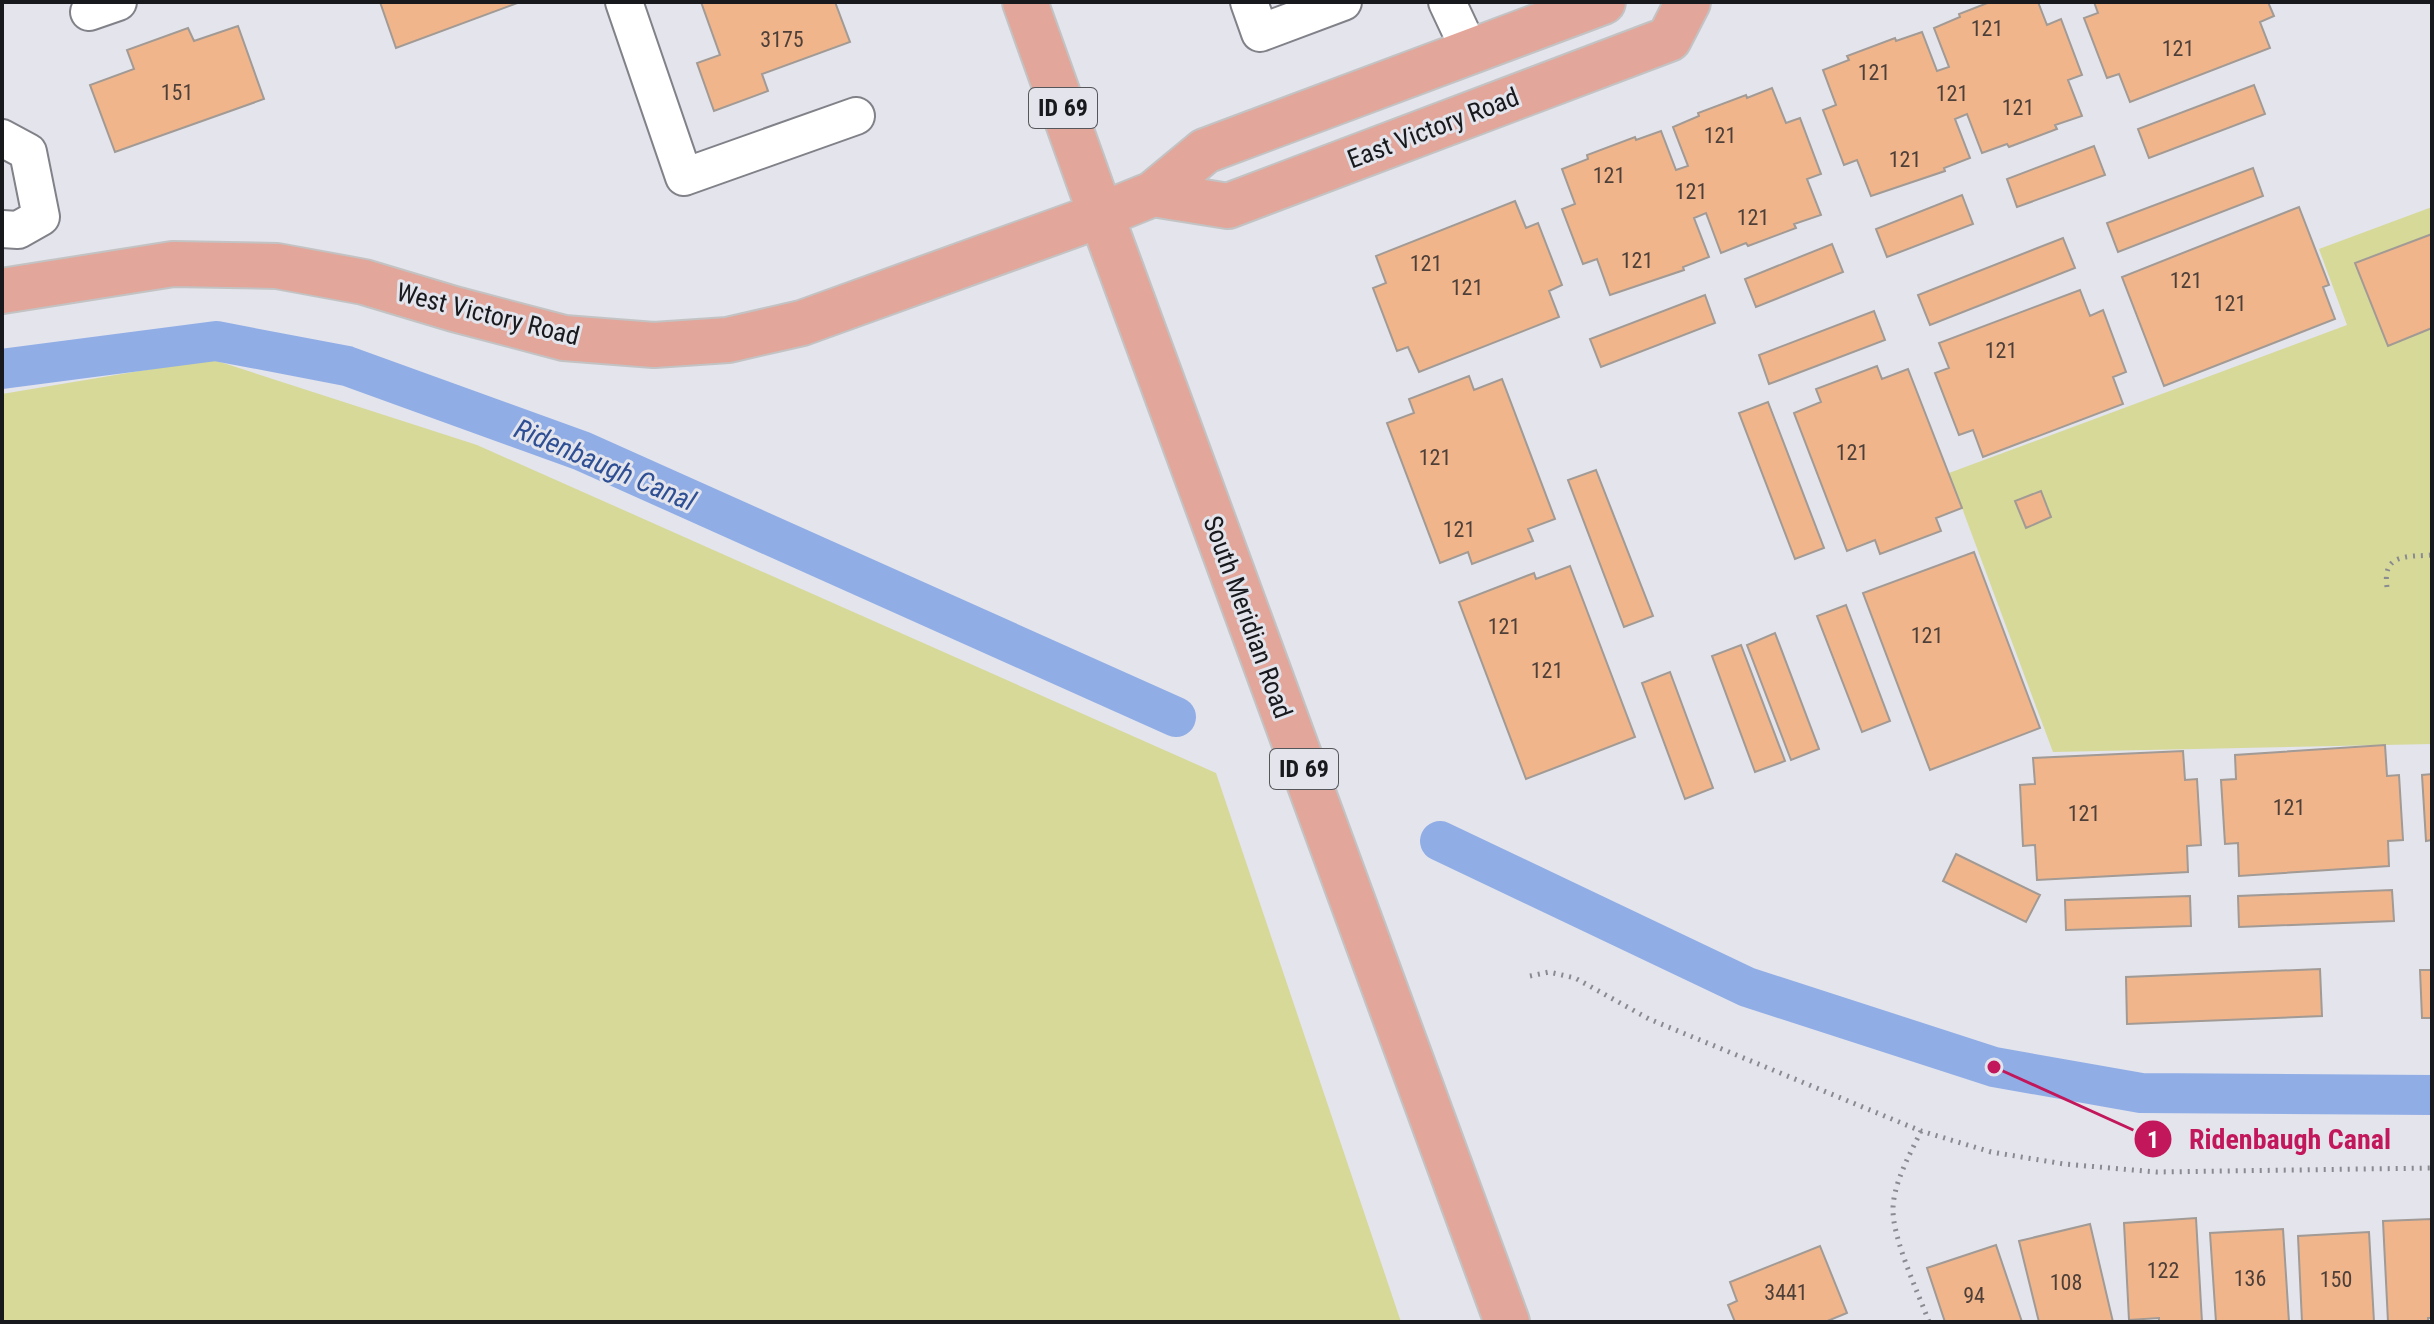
<svg xmlns="http://www.w3.org/2000/svg" width="2434" height="1324" font-family="'Roboto Condensed',sans-serif">
	<style>
		.green { fill: #d6d998 }
		.lines { fill: none; stroke-linecap: round; stroke-linejoin: round }
		.canal { stroke: #90ade6; stroke-width: 40 }
		.building { fill: #f1b58c; stroke: #a19a95; stroke-width: 2 }
		.minor-casing { stroke: #818289; stroke-width: 40 }
		.major-casing { stroke: #c3c3c4; stroke-width: 48 }
		.path { stroke: #8a8b91; stroke-width: 5; stroke-dasharray: 2 6; stroke-linecap: butt }
		.minor { stroke: #fff; stroke-width: 36 }
		.major { stroke: #e2a69a; stroke-width: 44 }
		.labels { text-anchor: middle; dominant-baseline: central; stroke-width: 6; stroke-linejoin: round; paint-order: stroke }
		.number-label { font-size: 22px; fill: #4e4038 }
		.shield { fill: #e3e4ec; stroke: #55565a; stroke-width: 2 }
		.shield-label { font-size: 24px; font-weight: bold; fill: #18191c }
		.street-label { font-size: 26px; fill: #18191c; stroke: #e3e4ec }
		.water-label { font-size: 28px; font-style: italic; fill: #2e4f94; stroke: #e3e4ec }
		.leader { fill: none; stroke: #c2185b; stroke-width: 3 }
		.callout-dot { fill: #c2185b; stroke: #e3e4ec; stroke-width: 3 }
		.mark-label { font-size: 24px; text-anchor: middle; font-weight: bold; fill: #fff }
		.callout-label { font-size: 28px; text-anchor: middle; font-weight: bold; fill: #c2185b; stroke: #e3e4ec; stroke-width: 6; stroke-linejoin: round; paint-order: stroke }
	</style>
	<rect width="100%" height="100%" fill="#e3e4ec"/>
	<path class="green" d="M2432,207V744L2053,752L1949,473L2347,325L2319,249Z
		M211,359L477,445L1216,773L1401,1322H2V394Z"/>
	<g class="lines">
		<path class="canal" d="M2,369L216,341L347,366L582,451L1176,717
			M1440,841L1747,987L1994,1067L2141,1093L2432,1095"/>
	</g>
	<path class="building" d="M380,2H520L396,48Z
		M701,2H835L850,42L762,74L768,91L714,111L697,63L720,55Z
		M1990,2H2038L2047,25L2061,19L2082,75L2068,80L2082,116L2055,125L2057,129L2009,147L2007,144L1982,153L1967,114L1955,119L1970,158L1944,168L1945,171L1871,196L1857,160L1844,165L1823,110L1836,105L1823,70L1849,60L1847,56L1895,38L1896,41L1922,32L1937,71L1949,67L1934,28L1960,17L1959,14Z
		M2094,2H2268L2274,16L2260,22L2270,48L2130,102L2119,74L2107,78L2084,18L2098,13Z
		M238,26L264,99L115,152L90,85L134,69L127,50L188,28L194,41Z
		M2254,85L2265,114L2149,158L2138,129Z
		M1772,88L1786,123L1800,118L1821,174L1807,179L1821,215L1794,224L1796,228L1748,246L1746,243L1721,253L1706,213L1694,218L1709,257L1683,267L1684,270L1610,295L1597,259L1583,264L1562,209L1575,204L1562,169L1588,159L1587,155L1635,137L1636,140L1661,131L1676,170L1688,166L1673,127L1699,116L1698,113L1746,95L1747,98Z
		M2094,146L2105,175L2017,207L2007,179Z
		M2253,168L2263,196L2118,252L2107,223Z
		M1962,195L1973,224L1887,257L1876,229Z
		M1515,201L1526,228L1538,223L1562,285L1549,291L1559,317L1419,372L1408,347L1397,351L1373,288L1386,283L1376,256Z
		M2299,207L2329,285L2323,287L2335,319L2164,386L2122,277Z
		M2432,234V328L2388,346L2355,263Z
		M2063,238L2075,268L1930,325L1918,295Z
		M1832,244L1843,272L1756,307L1745,279Z
		M2080,290L2090,316L2103,310L2126,372L2113,377L2123,404L1983,457L1973,430L1959,435L1935,373L1949,368L1939,343Z
		M1705,295L1715,323L1601,367L1590,339Z
		M1874,311L1885,340L1769,384L1759,355Z
		M1877,366L1882,379L1908,369L1962,508L1936,518L1941,531L1880,554L1875,540L1847,551L1794,413L1821,402L1816,389Z
		M1469,376L1474,390L1502,379L1555,519L1528,529L1533,541L1472,564L1468,552L1440,563L1387,423L1414,413L1409,399Z
		M1768,402L1824,548L1795,559L1739,413Z
		M1596,470L1653,616L1624,627L1568,480Z
		M2041,491L2051,517L2026,528L2015,501Z
		M1974,552L2040,728L1930,770L1863,593Z
		M1570,566L1635,737L1526,779L1459,602L1534,573L1536,579Z
		M1846,605L1890,721L1862,732L1817,616Z
		M1775,633L1819,749L1791,760L1747,645Z
		M1741,645L1785,761L1755,772L1712,656Z
		M1670,672L1713,788L1685,799L1642,683Z
		M2385,745L2387,776L2399,775L2403,840L2388,841L2389,866L2239,876L2238,843L2225,844L2221,780L2236,779L2235,755Z
		M2183,751L2185,780L2197,779L2201,845L2187,846L2188,872L2037,880L2035,845L2023,846L2020,785L2035,784L2033,758Z
		M2432,774V840L2426,841L2422,775Z
		M1956,854L2040,895L2026,922L1943,881Z
		M2392,890L2394,921L2239,927L2238,896Z
		M2190,896L2191,926L2066,930L2065,900Z
		M2320,969L2322,1016L2127,1024L2126,977Z
		M2420,970H2432V1018H2422Z
		M2196,1218L2202,1322H2159V1318L2129,1320L2124,1223Z
		M2432,1219V1318H2428V1322H2388L2383,1221Z
		M2090,1224L2113,1322H2039L2019,1241Z
		M2283,1229L2289,1322H2216L2210,1233Z
		M2369,1232L2374,1322H2302L2298,1236Z
		M1996,1245L2022,1322H1945L1927,1268Z
		M1820,1246L1847,1313L1825,1322H1735L1728,1305L1737,1301L1730,1282Z"/>
	<g class="lines">
		<defs>
			<path id="minor" d="M624,2L684,177L856,116
				M1249,2L1260,33L1343,2
				M1447,2L1470,51
				M89,12L118,2
				M2,138L28,152L41,217L18,230L2,229"/>
			<path id="major" d="M1025,2L1101,215L1507,1322
				M1153,194L1228,206L1669,39L1688,2
				M2,291L173,264L277,266L364,282L454,309L564,338L654,345L728,340L802,323L1101,215L1153,194L1205,151L1603,2"/>
		</defs>
		<use href="#minor" class="minor-casing"/>
		<use href="#major" class="major-casing"/>
		<path class="path" d="M2387,587C2382,553 2407,557 2432,555
			M1530,976L1549,972L1575,978L1649,1019L1921,1131L1991,1152L2064,1164L2156,1172L2432,1168
			M1921,1131C1910,1154 1894,1182 1893,1208C1892,1238 1918,1292 1929,1322"/>
		<use href="#minor" class="minor"/>
		<use href="#major" class="major"/>
	</g>
	<g class="labels">
		<g class="number-label">
			<text x="1987" y="28">121</text>
			<text x="782" y="39">3175</text>
			<text x="2178" y="48">121</text>
			<text x="1874" y="72">121</text>
			<text x="177" y="92">151</text>
			<text x="1952" y="93">121</text>
			<text x="2018" y="107">121</text>
			<text x="1720" y="135">121</text>
			<text x="1905" y="159">121</text>
			<text x="1609" y="175">121</text>
			<text x="1691" y="191">121</text>
			<text x="1753" y="217">121</text>
			<text x="1637" y="260">121</text>
			<text x="1426" y="263">121</text>
			<text x="2186" y="280">121</text>
			<text x="1467" y="287">121</text>
			<text x="2230" y="303">121</text>
			<text x="2001" y="350">121</text>
			<text x="1852" y="452">121</text>
			<text x="1435" y="457">121</text>
			<text x="1459" y="529">121</text>
			<text x="1504" y="626">121</text>
			<text x="1927" y="635">121</text>
			<text x="1547" y="670">121</text>
			<text x="2289" y="807">121</text>
			<text x="2084" y="813">121</text>
			<text x="2163" y="1270">122</text>
			<text x="2250" y="1278">136</text>
			<text x="2336" y="1279">150</text>
			<text x="2066" y="1282">108</text>
			<text x="1786" y="1292">3441</text>
			<text x="1974" y="1295">94</text>
		</g>
		<g class="shield">
			<rect x="1029" y="88" width="68" height="40" rx="6"/>
			<rect x="1270" y="749" width="68" height="40" rx="6"/>
		</g>
		<g class="shield-label">
			<text x="1063" y="108">ID 69</text>
			<text x="1304" y="769">ID 69</text>
		</g>
		<g class="street-label">
			<text transform="translate(1433 128) rotate(-21)">East Victory Road</text>
			<text transform="translate(488 314) rotate(14)">West Victory Road</text>
			<text transform="translate(1248 617) rotate(70)">South Meridian Road</text>
		</g>
		<g class="water-label">
			<text transform="translate(605 465) rotate(23)">Ridenbaugh Canal</text>
		</g>
	</g>
	<path class="leader" d="M1994 1067L2153 1139"/>
	<g class="callout-dot">
		<circle cx="1994" cy="1067" r="8"/>
		<circle cx="2153" cy="1139" r="20"/>
	</g>
	<g class="mark-label">
		<text x="2153" y="1148">1</text>
	</g>
	<g class="callout-label">
		<text x="2290" y="1149">Ridenbaugh Canal</text>
	</g>
	<rect width="2434" height="1324" fill="none" stroke="#18191c" stroke-width="8"/>
</svg>
